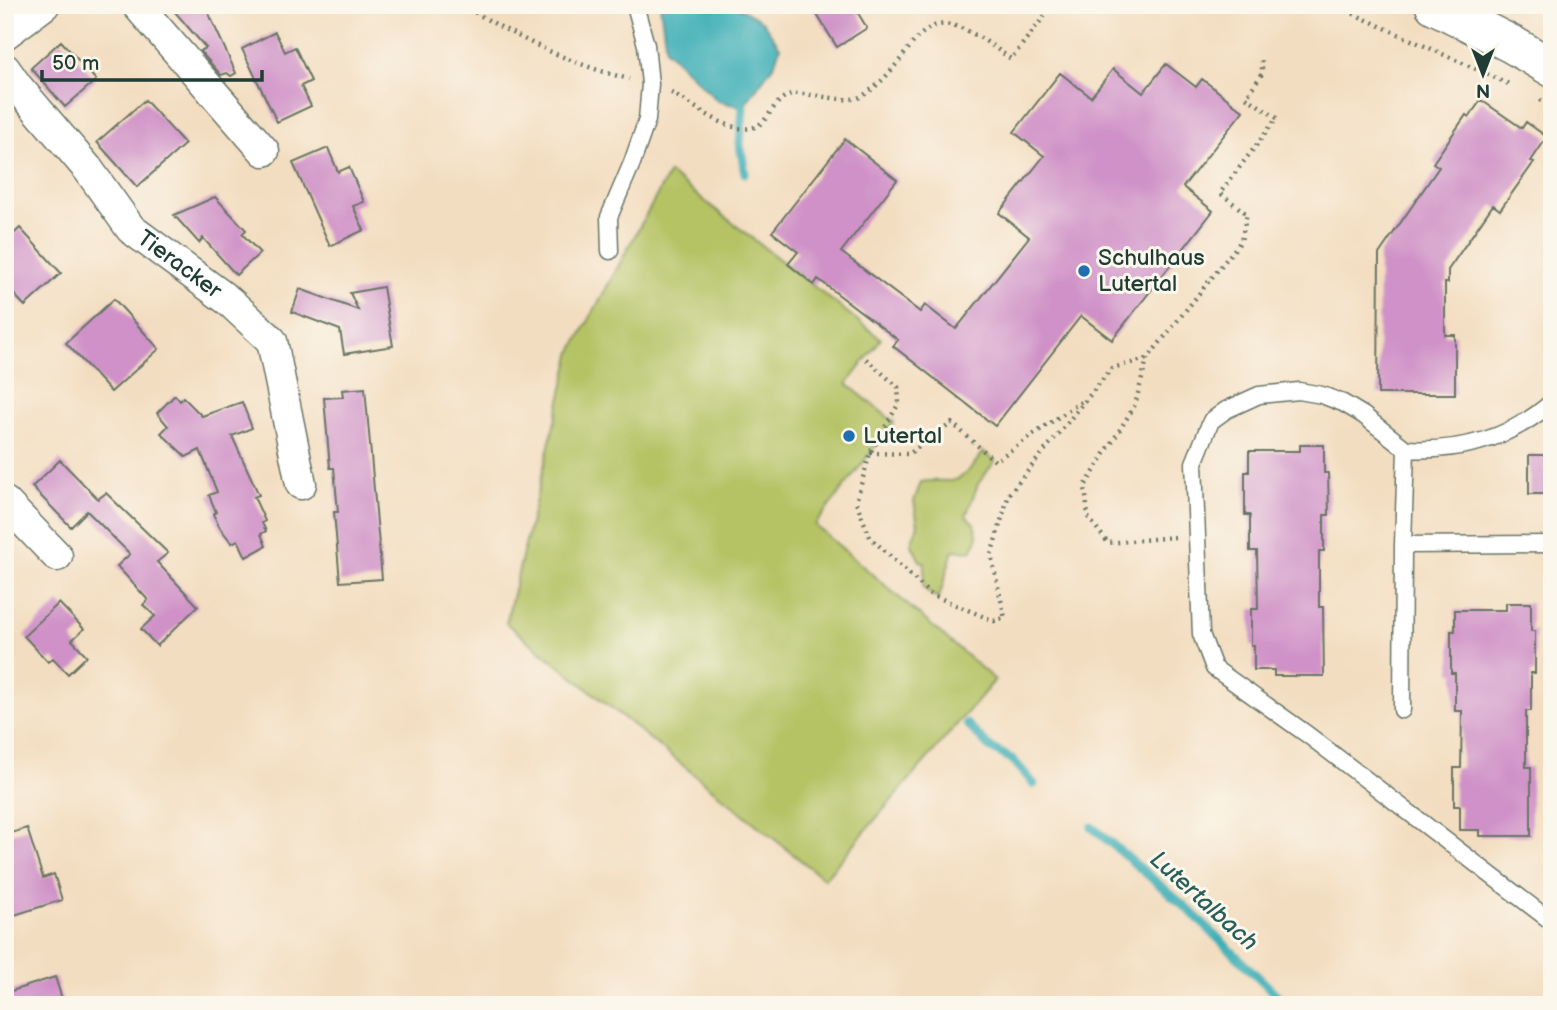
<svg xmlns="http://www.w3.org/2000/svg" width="1557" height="1010" font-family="'Balsamiq Sans',sans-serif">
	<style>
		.green { fill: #b5c365; stroke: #6a804c; stroke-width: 2 }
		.water { fill: #3eafb7; stroke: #2e7676; stroke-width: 2 }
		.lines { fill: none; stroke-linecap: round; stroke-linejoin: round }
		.stream { stroke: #3eafb7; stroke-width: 9 }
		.building { fill: #cf91c7 }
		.service-casing { stroke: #697565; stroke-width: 19 }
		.minor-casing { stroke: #697565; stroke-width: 33 }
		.tertiary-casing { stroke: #697565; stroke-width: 40 }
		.path { stroke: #697565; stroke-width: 4.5; stroke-dasharray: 2 5; stroke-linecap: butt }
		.service { stroke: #fff; stroke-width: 16 }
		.minor { stroke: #fff; stroke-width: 30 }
		.tertiary { stroke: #fff; stroke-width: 37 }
		.poi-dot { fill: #1f6fb2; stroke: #fbf7ec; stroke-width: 2.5 }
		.labels { text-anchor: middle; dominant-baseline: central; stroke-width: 6; stroke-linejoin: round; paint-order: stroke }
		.poi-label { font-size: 23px; fill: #1f3d34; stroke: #fbf7ec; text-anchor: start }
		.street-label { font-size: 23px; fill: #1f3d34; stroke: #fbf7ec }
		.water-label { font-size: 24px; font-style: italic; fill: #285f5b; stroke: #fbf7ec }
	</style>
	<rect width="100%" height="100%" fill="#fbf7ec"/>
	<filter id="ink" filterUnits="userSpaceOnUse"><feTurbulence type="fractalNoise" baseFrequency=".0143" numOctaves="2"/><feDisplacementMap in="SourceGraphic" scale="14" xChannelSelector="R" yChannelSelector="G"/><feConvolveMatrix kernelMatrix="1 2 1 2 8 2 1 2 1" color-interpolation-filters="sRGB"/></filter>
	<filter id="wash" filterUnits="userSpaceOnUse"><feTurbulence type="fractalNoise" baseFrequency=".00686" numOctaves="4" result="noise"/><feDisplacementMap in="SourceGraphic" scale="28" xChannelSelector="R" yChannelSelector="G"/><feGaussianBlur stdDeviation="1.57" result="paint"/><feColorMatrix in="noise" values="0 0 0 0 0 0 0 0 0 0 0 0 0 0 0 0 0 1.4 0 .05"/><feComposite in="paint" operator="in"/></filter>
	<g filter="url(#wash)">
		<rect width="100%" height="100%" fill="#f3ddc0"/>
		<path class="green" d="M669,173L881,339L847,384L894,422L815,525L995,680L824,879L506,623L572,351Z
			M984,452L995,461L978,484L966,516L974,523L978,537L971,551L953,550L939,598L930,594L923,587L925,562L920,561L911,543L918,525L914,501L921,482C931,480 939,481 949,481C964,481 975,462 984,452Z"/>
		<path class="water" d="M660,5H734L762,21L780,47L775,63L743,107L718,101L666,50Z"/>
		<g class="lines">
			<path class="stream" d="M743,107L740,144L745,173
				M967,724L988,746L1013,760L1034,784
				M1092,827L1189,910L1287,1005"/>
		</g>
		<g id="blocks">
			<path class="building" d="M169,5H205L236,73L231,76L227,73L221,75L200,51L206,48Z
				M811,5H853L867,28L837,47Z
				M275,32L285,52L295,47L311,81L301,86L311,106L277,122L242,49Z
				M61,41L96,80L65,107L31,68Z
				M1166,64L1196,87L1202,79L1243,111L1183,187L1213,211L1112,340L1081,316L995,426L893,346L898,340L818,279L814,285L788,264L798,252L772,232L845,139L897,180L841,252L920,312L925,305L956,329L1029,237L999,213L1044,156L1014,132L1060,73L1091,97L1113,69L1143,93Z
				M145,100L185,144L137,187L97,142Z
				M1481,100L1522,128L1526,122L1547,137L1531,161L1534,162L1500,210L1493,205L1448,270V283H1445V335H1455V394H1378L1379,254L1439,167L1433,163L1466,115L1469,117Z
				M328,148L338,172L349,167L364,202L353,206L364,230L330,246L293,163Z
				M215,197L246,230L242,234L260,253L236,275L203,238L199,243L174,215Z
				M20,228L61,273L25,306L5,285V242Z
				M383,287L393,346L344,354L340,330L292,312L300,289L358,310L350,293Z
				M114,299L159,349L111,392L66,343Z
				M365,388L382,579L340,582L334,512H338L334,468H330L324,398L343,397L342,390Z
				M175,395L180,401L183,397L202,416L242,402L252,428L232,436L259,495L254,497L265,521L262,523L266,531L261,534L266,546L246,557L238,540L232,543L220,528L213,514L216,512L209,495L217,492L200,450L186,457L161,433L168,426L157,413Z
				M1300,445H1324V473H1328L1329,515H1324V551H1319V607H1323L1324,676H1274V670H1254V645H1251V609H1258L1257,551H1250V515H1245V472H1249V451H1300Z
				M1529,455H1552V494H1529Z
				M60,460L98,499L106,493L168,553L157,562L198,606L157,646L141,629L155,616L143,605L148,600L117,566L130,554L87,511L71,527L32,487Z
				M59,603L84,629L72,640L87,656L68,674L53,658L48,662L24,636Z
				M1506,603H1531V631H1535V673H1531V711H1526V767H1531V836H1480V830H1460V806H1454V768H1461L1462,711H1455V673H1451V631H1455V610H1506Z
				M27,828L43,878L54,874L62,900L5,918V835Z
				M55,977L64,1005H5V993Z"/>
		</g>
	</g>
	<g filter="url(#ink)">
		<use href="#blocks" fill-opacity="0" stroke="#697565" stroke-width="2"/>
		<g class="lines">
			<defs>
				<path id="service" d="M610,251L609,217L632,163L647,120L650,84L646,45L635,5
					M1406,449C1460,452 1510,439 1552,402
					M1552,544L1403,545L1406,449L1363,415L1343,403L1322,395L1299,391L1259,395L1226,410L1211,421L1194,463L1201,634L1214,668L1308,735L1552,922
					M1402,710L1403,545"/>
				<g id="minor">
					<path d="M137,5L264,151"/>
					<path d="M5,34L44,5"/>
					<path id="s1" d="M5,69L17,86L88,169L131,229L229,301L272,341L301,484"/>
					<path d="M5,502L57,556"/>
				</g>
				<path id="tertiary" d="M1434,5L1513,45L1552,68"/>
			</defs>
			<use href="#service" class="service-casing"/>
			<use href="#minor" class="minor-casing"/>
			<use href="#tertiary" class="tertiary-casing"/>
			<path class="path" d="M463,5C515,37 570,64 629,79
				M1334,5L1511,85
				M671,93C694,103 743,149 766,118C774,108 780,96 793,94C813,92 847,105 862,96C874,89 885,78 894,67C911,48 924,17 955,26C975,32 994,47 1011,59L1053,5
				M1540,100L1552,107
				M866,359L898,387L899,403L870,453L856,502L870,537L930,594L994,621L1005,618L991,555L1009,494L1112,368L1147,359
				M870,453L909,454L952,423L995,461L1082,401
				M1175,537L1108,543L1088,517L1085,486L1135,405L1147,359L1241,241L1247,214L1220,193L1277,118L1246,97L1262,74V59"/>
			<use href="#service" class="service"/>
			<use href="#minor" class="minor"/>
			<use href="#tertiary" class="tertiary"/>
		</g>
	</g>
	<g class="poi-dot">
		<circle cx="1084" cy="271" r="7"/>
		<circle cx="849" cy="436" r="7"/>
	</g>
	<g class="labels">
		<g class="poi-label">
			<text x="1098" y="258">Schulhaus<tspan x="1098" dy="26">Lutertal</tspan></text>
			<text x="863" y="436">Lutertal</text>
		</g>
		<g class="street-label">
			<text stroke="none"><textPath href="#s1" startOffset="264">Tieracker</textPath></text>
		</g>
		<g class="water-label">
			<text transform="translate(1204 901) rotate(42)">Lutertalbach</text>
		</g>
	</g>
	<rect width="1557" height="1010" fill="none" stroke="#fbf7ec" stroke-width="28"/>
	<g transform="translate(1483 74) rotate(180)" stroke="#fbf7ec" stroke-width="5" paint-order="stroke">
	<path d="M0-5L12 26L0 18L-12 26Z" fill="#1f3d34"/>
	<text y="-10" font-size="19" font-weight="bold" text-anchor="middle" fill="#1f3d34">N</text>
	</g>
	<path d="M42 70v10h220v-10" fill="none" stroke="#1f3d34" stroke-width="3.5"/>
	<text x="52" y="70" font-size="21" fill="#1f3d34" stroke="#fbf7ec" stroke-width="5" paint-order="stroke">50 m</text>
</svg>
